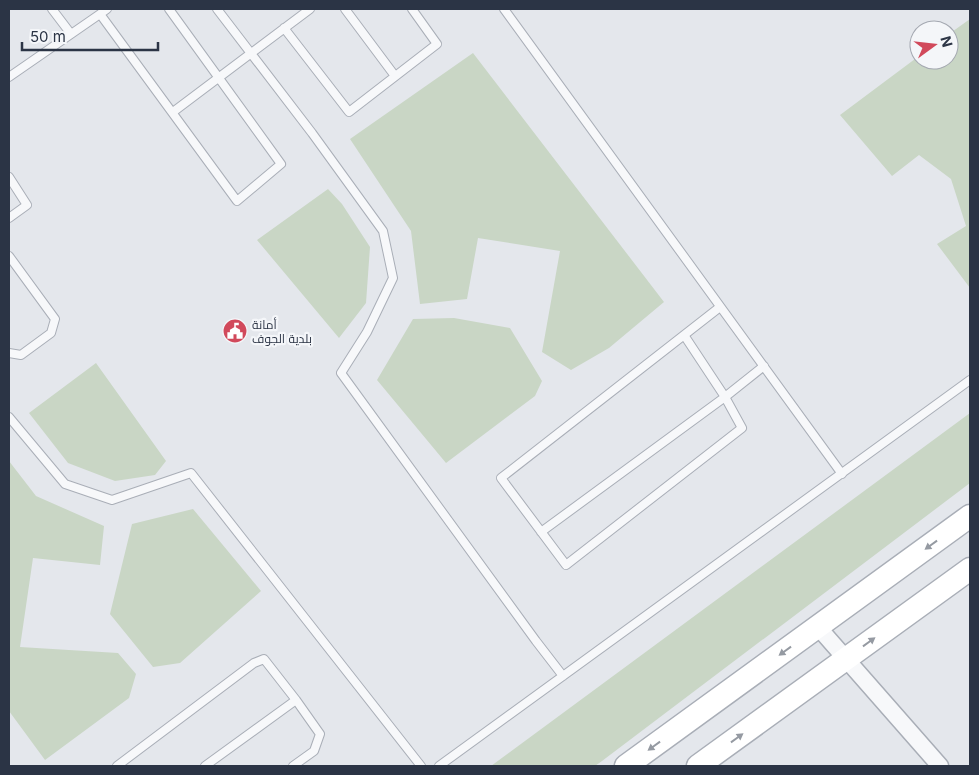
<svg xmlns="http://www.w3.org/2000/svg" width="979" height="775" font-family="Inter,Cairo,sans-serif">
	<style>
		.green { fill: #c9d6c5 }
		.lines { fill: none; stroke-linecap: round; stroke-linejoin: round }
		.lane-casing { stroke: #a9aeb7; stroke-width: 10 }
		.street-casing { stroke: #a9aeb7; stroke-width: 19 }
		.secondary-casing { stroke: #a9aeb7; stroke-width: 25 }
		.lane { stroke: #f7f8fa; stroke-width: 8 }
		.street { stroke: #f7f8fa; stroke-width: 16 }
		.secondary { stroke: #fff; stroke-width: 22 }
		.oneway { fill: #959aa2 }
		.labels { text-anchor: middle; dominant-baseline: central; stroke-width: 4.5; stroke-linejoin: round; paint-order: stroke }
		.poi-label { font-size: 12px; fill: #2b3445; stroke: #f4f6f9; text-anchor: start }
	</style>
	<rect width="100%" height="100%" fill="#e4e7ec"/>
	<path class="green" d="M970,19V288L937,244L966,226L951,179L919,155L892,176L840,115L919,56V60H949V34Z
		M473,53L664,302L609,348L571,370L542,352L560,251L478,238L467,299L420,304L411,231L350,139Z
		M328,189L342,204L370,247L366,303L339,338L257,240Z
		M454,318L510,328L542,381L535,396L446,463L377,380L413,319Z
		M96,363L166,461L155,475L115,481L68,463L29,413Z
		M970,413V483L602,761L595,766H491Z
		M9,461L36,496L104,526L100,565L33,558L20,647L118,653L136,674L129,698L45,760L9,711Z
		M193,509L261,591L180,663L153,667L110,614L132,524Z"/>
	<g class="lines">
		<defs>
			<path id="lane" d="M52,9L71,34
				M107,9L100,14L237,201L281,164L169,9
				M217,9L312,133L383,231L393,278L367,332L341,373L536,641L563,676
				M345,9L395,76
				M504,9L842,474
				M284,28L349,112L437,44L412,9
				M9,77L100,14
				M173,112L310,9
				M9,177L27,205L9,218
				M9,256L55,319L51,333L21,355L9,353
				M720,307L501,478L566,565L742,428L725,397L764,366
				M9,417L65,484L112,500L191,473L421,766
				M541,532L725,397L684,335
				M117,766L254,663L264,659L296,700
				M205,766L296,700L320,734L314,751L293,766
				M439,766L970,380"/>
			<path id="street" d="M818,627L940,766"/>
			<path id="secondary" d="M626,766L970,516
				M698,766L970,569"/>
		</defs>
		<use href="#lane" class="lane-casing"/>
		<use href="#street" class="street-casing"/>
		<use href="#secondary" class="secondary-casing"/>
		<use href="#lane" class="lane"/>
		<use href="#street" class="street"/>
		<use href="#secondary" class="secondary"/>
	</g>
	<defs><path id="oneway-solid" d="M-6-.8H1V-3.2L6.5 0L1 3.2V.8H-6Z" transform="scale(1.25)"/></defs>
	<g class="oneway">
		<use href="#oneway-solid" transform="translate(931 545) rotate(144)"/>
		<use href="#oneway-solid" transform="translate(869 642) rotate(-36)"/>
		<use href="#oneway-solid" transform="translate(785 651) rotate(144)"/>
		<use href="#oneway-solid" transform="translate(737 738) rotate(-36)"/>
		<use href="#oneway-solid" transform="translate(654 746) rotate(144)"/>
	</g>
	<defs>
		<symbol id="civic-disc" viewBox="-11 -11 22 22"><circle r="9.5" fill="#d1495b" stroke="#f4f6f9"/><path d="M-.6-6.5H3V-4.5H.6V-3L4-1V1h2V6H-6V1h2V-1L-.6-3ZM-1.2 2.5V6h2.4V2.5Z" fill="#fff"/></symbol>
	</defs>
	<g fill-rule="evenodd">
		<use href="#civic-disc" x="221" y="317" width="28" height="28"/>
	</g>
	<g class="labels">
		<g class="poi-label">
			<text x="252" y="324">أمانة<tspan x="252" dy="14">بلدية الجوف</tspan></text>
		</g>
	</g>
	<rect width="979" height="775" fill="none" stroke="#2b3445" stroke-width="20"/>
	<g transform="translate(934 45) rotate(75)"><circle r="24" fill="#f4f6f9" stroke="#a4a8b1"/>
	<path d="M0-4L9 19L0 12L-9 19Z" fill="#d1495b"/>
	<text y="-8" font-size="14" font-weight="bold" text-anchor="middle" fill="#2b3445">N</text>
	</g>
	<path d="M22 42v8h136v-8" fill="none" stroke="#2b3445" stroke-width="2.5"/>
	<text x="30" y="42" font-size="15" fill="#2b3445" stroke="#f4f6f9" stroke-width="4" paint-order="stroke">50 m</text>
</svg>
